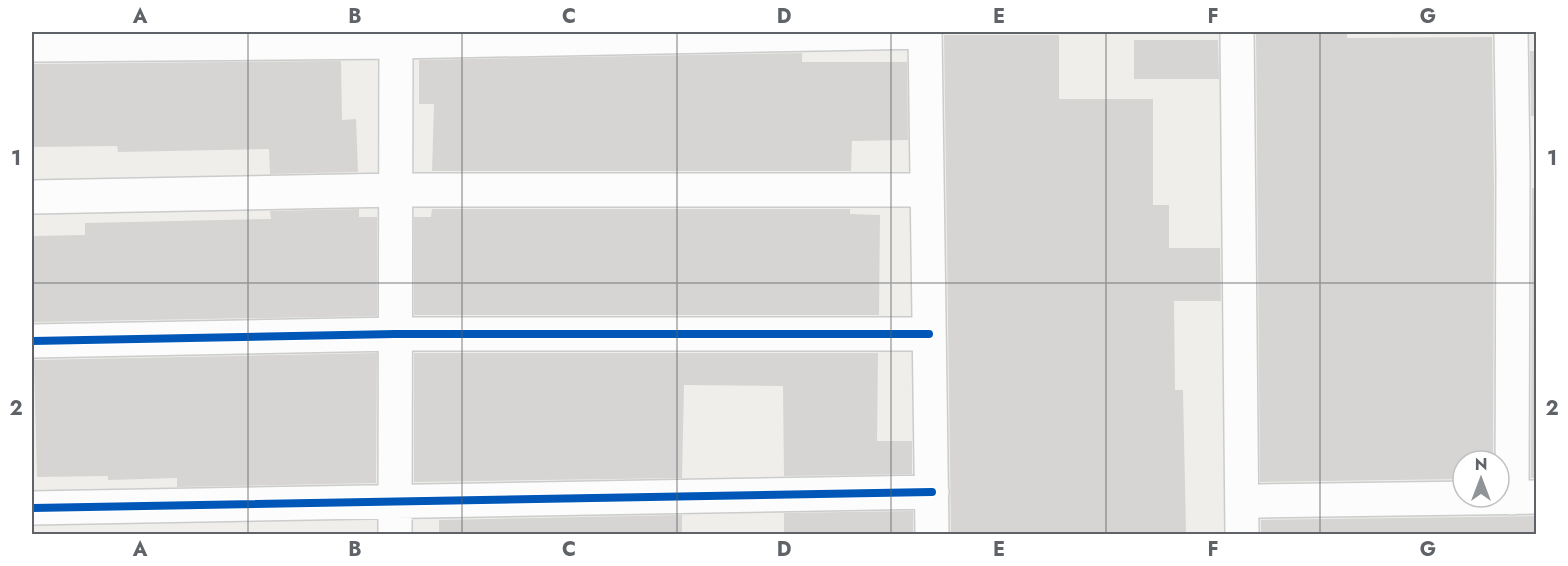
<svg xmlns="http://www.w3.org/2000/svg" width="1568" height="566" font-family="Jost,sans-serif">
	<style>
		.building { fill: #d6d5d3 }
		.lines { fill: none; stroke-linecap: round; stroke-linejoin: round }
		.minor-casing { stroke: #cbcccc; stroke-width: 36 }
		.minor { stroke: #fdfcfc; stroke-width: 33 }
		.cycleway-casing { stroke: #fff; stroke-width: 11 }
		.cycleway { stroke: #0057b8; stroke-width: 8 }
		.grid { fill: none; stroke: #5f6368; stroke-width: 1.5; stroke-opacity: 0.55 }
		.neatline { fill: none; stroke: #5f6368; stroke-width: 2 }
		.grid-label { font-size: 20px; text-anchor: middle; font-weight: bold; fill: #5f6368 }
	</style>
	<rect width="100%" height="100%" fill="#efeeea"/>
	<path class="building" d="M1256,32H1347V38L1492,37L1494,188L1493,461H1463V479L1260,482Z
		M944,35H1059V99H1153V205H1169V248H1220L1221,301H1174L1175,390H1183L1186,534H951Z
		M1134,40H1218L1219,79H1134Z
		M1530,51H1536V116H1531Z
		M802,53V62H907L908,140L852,141L851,171H432L434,104H419V60Z
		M341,61L342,120L356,119L358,172L270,174L269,149L118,152L117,146L32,147V64Z
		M1532,188H1536V478H1531Z
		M359,209V217H377V316L33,322L32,236L85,235V223L271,219L270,211Z
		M432,209H850V214L880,215L879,315H414V217H431Z
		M377,353L376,483L177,487V478L108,480V476L37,477L34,360Z
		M414,353H878L877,441H912V474L784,476L783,386L684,385L682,478L414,482Z
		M913,511V534H784V513Z
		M682,515V534H439V520Z
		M1536,516V534H1261V520Z"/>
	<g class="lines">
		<defs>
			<path id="minor" d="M925,32L932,534
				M1237,32L1242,534
				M1511,32L1513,169L1512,498
				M32,45L396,42L925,32
				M32,197L395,190H927
				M32,341L395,334H929
				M1261,501L1536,497
				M32,508L932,492
				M395,534L396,32"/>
		</defs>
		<use href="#minor" class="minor-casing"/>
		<use href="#minor" class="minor"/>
		<defs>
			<path id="cycleway" d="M32,341L395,334H929
				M32,508L932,492"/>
		</defs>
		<use href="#cycleway" class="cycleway-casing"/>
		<use href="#cycleway" class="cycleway"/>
	</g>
	<path class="grid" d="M248,32V534M462,32V534M677,32V534M891,32V534M1106,32V534M1320,32V534M32,283H1536"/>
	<rect width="1568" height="566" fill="none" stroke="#ffffff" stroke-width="66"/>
	<g transform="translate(1481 479)"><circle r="28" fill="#ffffff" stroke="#bfc1c3" stroke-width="1.5"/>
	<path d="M0-4.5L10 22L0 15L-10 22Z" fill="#919496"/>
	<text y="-9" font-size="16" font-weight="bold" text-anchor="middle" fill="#5f6368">N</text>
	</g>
	<rect x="33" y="33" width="1502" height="500" class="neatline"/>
	<g class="grid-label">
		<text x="140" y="23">A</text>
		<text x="355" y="23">B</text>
		<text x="569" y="23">C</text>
		<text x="784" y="23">D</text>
		<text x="999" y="23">E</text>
		<text x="1213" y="23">F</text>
		<text x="1428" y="23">G</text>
		<text x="16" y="165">1</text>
		<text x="1552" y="165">1</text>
		<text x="16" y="415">2</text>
		<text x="1552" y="415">2</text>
		<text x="140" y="556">A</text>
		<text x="355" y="556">B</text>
		<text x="569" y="556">C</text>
		<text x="784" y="556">D</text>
		<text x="999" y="556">E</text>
		<text x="1213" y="556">F</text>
		<text x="1428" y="556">G</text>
	</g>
</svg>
